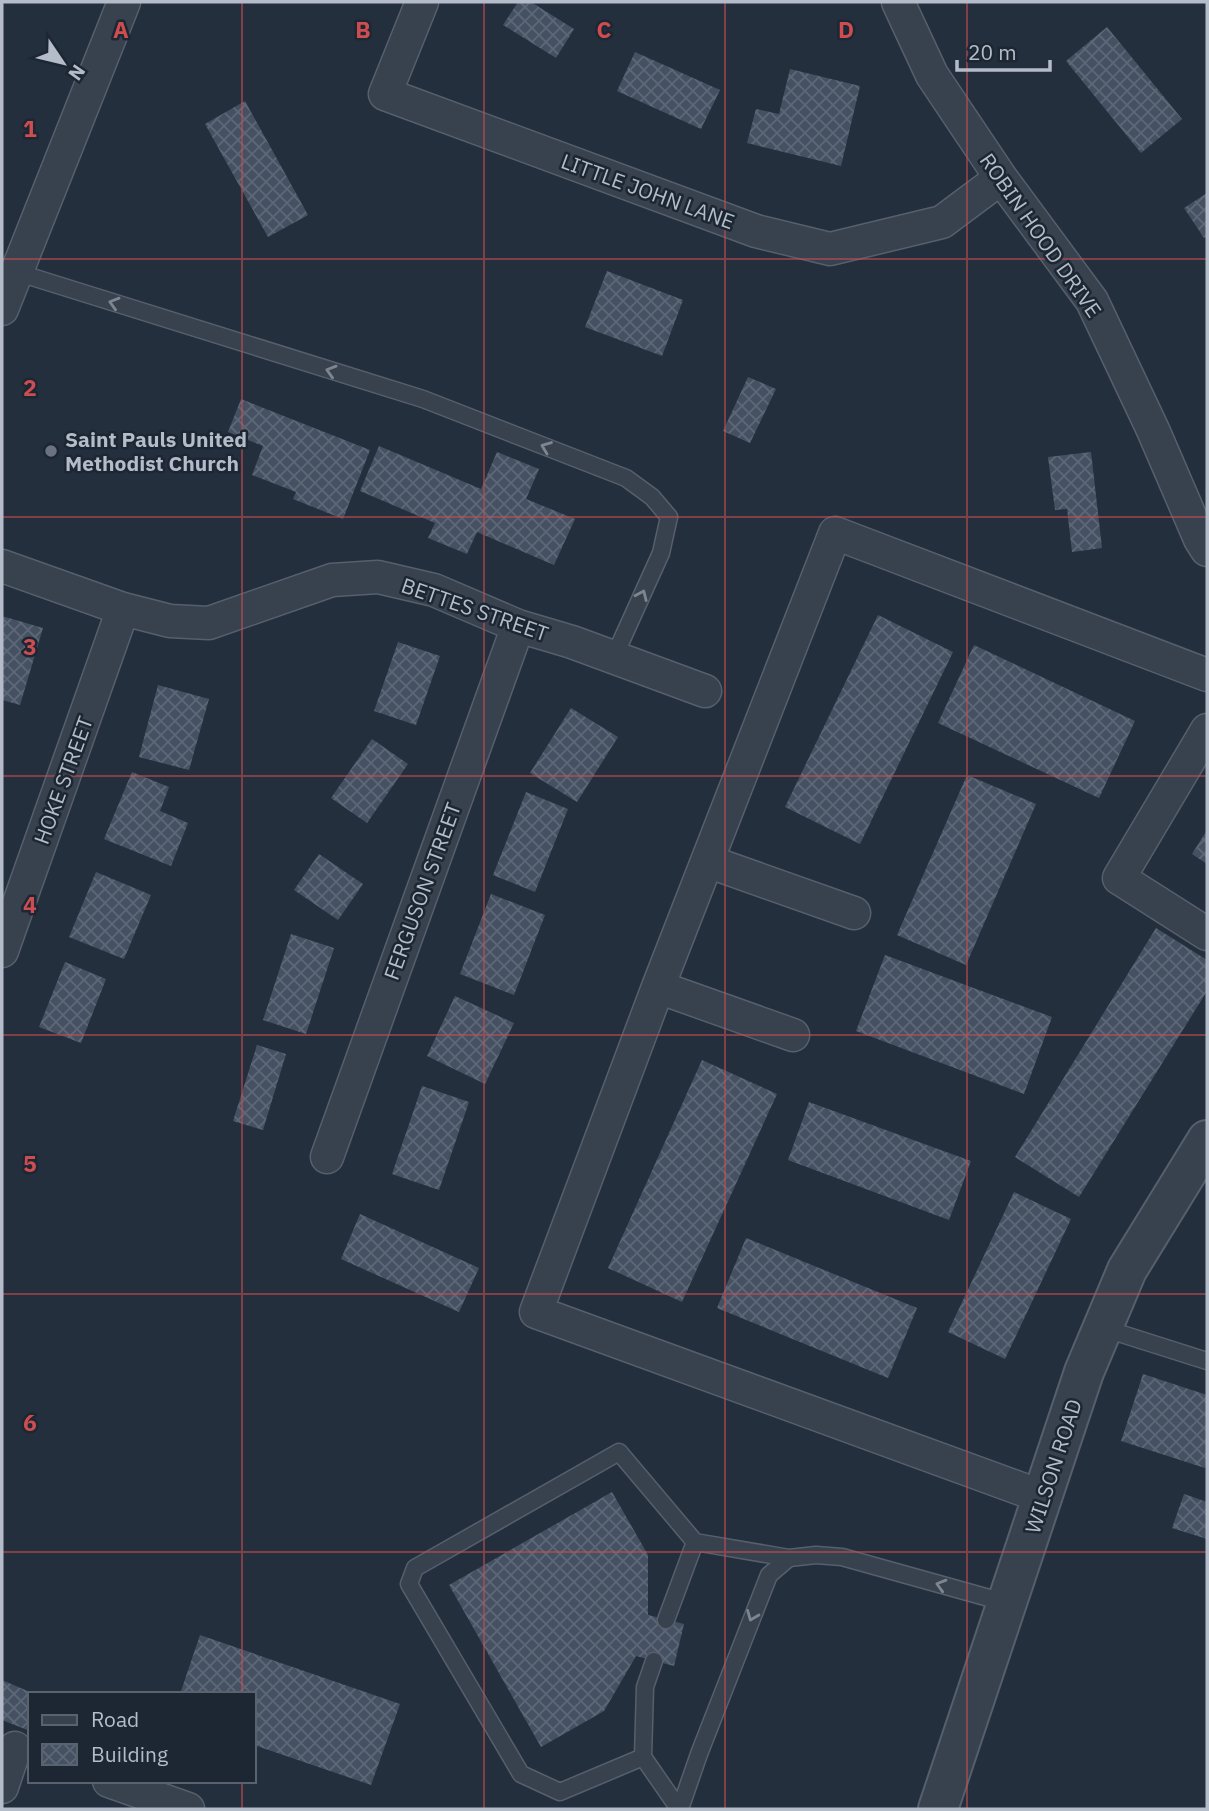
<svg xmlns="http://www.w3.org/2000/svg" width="1209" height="1811" font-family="'IBM Plex Sans',sans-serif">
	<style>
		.building { fill: url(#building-cross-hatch) }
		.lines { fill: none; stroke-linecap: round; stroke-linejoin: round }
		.service-casing { stroke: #565f6c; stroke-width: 19 }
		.minor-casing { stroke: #565f6c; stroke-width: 35 }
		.tertiary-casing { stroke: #565f6c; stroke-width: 42 }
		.service { stroke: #38414e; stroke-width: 16 }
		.minor { stroke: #38414e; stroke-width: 32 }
		.tertiary { stroke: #38414e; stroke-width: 38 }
		.oneway { stroke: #7c8592 }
		.grid { fill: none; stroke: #ce4d50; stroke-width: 2; stroke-opacity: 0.55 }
		.worship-dot { fill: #6b7280; stroke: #1d2633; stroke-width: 2.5 }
		.labels { text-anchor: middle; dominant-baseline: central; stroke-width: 5; stroke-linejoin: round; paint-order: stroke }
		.street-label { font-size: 21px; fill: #b4bcc9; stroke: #1d2633 }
		.poi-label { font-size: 21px; font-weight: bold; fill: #b4bcc9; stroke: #1d2633; text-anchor: start }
		.grid-label { font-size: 23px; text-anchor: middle; font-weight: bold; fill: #ce4d50; stroke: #1d2633; stroke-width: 5; stroke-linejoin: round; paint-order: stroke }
	</style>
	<defs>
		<pattern id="building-cross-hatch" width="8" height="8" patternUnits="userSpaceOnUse" patternTransform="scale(1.75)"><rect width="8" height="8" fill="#455162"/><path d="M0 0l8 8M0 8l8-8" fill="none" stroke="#5d6877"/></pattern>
	</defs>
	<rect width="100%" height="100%" fill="#242f3e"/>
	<path class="building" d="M518,2H531L574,29L556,58L503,25Z
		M1107,27L1182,119L1141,153L1066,61Z
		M635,52L720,90L701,129L617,91Z
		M790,69L860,86L841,166L747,143L756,109L779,114Z
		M245,101L308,215L268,237L205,124Z
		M1207,193V236L1204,238L1184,208Z
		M607,271L683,300L662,356L585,327Z
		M748,377L776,389L750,443L723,431Z
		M241,399L370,450L343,519L293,499L296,492L252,475L263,446L228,432Z
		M379,446L481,489L497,452L539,469L526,499L575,519L554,565L477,532L467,554L428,538L435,523L360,491Z
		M1091,452L1102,548L1072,552L1067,509L1055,510L1048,457Z
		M878,615L953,652L860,844L785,807Z
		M2,616L43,628L20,705L2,700Z
		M398,642L440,656L416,725L374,711Z
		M974,645L1135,721L1099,798L938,723Z
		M158,685L209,699L189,770L139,757Z
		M571,708L618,737L577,802L530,773Z
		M372,739L408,764L367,823L331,798Z
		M132,772L169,787L160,811L188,823L171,866L104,839Z
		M967,775L1036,804L966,965L897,935Z
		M526,792L568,809L535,892L493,875Z
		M1207,830V864L1192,854Z
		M319,854L363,884L338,920L294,890Z
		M96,872L151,895L124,959L69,937Z
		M491,894L545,915L514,995L460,974Z
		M1156,928L1207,960V991L1079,1197L1015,1157Z
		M291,934L334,948L306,1034L263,1020Z
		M885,955L1052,1017L1024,1094L856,1031Z
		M65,962L106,979L81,1043L39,1027Z
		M455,996L514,1023L485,1084L427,1056Z
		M257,1045L286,1054L263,1130L233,1121Z
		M702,1060L777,1094L682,1302L608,1268Z
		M422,1086L469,1102L439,1190L392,1174Z
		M809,1102L971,1161L949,1220L788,1160Z
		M1014,1192L1071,1219L1005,1359L948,1332Z
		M360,1214L479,1268L459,1312L341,1259Z
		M746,1238L917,1308L888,1378L717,1308Z
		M1143,1374L1207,1395V1462L1205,1468L1121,1441Z
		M612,1492L648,1555V1615L684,1624L674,1666L636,1656L604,1711L541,1747L449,1585Z
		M1184,1494L1207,1502V1539L1172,1528Z
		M200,1635L400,1704L371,1785L254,1745V1694H180Z
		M2,1680L30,1692V1731L2,1720Z"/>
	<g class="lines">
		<defs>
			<path id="service" d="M16,272L423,399L626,478L652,497L669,517L661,553L614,657
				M1103,1328L1207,1361
				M666,1620L695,1542L789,1558
				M654,1661L645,1687L643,1757L679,1809
				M643,1757L560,1792L521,1774L409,1584L415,1568L619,1452L695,1542
				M680,1809L699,1754L769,1575L789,1558L816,1555L842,1557L1007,1603"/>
			<path id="minor" d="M422,2L385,94L756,231L830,249L942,222L1001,178
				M898,2L932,75L1001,178L1092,301L1153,430L1200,539L1207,550
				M2,309L124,2
				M2,566L123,609L170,621L209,623L332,580L378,577L434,590L518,626L572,642L705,691
				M1207,730L1119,878L1207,934
				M707,861L854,913
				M2,951L123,609
				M658,987L793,1035
				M327,1157L518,626
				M1043,1497L536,1312L658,987L835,533L1207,675
				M109,1781L188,1809
				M2,1787L15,1748"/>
			<path id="tertiary" d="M938,1809L1084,1372L1127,1270L1207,1140"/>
		</defs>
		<use href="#service" class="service-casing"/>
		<use href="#minor" class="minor-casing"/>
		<use href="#tertiary" class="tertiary-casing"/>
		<use href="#service" class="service"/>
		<use href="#minor" class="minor"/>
		<use href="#tertiary" class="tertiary"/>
	</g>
	<defs><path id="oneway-chevron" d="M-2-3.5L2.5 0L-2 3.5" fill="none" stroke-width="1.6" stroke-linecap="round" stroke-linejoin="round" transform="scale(1.75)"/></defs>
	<g class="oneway">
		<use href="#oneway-chevron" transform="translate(114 303) rotate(-163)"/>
		<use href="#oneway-chevron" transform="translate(331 371) rotate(-163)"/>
		<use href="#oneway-chevron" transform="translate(546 447) rotate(-159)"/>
		<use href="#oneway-chevron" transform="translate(642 595) rotate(-66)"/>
		<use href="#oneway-chevron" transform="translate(941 1585) rotate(-164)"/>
		<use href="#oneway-chevron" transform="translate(752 1616) rotate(112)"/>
	</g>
	<path class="grid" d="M242,2V1694M484,2V1809M725,2V1809M967,2V1809M2,259H1207M2,517H1207M2,776H1207M2,1035H1207M2,1294H1207M2,1552H1207M242,1781V1809"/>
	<circle class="worship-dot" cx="51" cy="451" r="7"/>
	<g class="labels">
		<g class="street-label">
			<text transform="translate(648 191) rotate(20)">LITTLE JOHN LANE</text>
			<text transform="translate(1041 235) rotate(55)">ROBIN HOOD DRIVE</text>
			<text transform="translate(475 609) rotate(19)">BETTES STREET</text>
			<text transform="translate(63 780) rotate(-70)">HOKE STREET</text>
			<text transform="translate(422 891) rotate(-70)">FERGUSON STREET</text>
			<text transform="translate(1053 1466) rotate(-72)">WILSON ROAD</text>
		</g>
		<g class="poi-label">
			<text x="65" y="439">Saint Pauls United<tspan x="65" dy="24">Methodist Church</tspan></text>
		</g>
	</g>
	<g class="grid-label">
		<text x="121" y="38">A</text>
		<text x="363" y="38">B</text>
		<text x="604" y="38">C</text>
		<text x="846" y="38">D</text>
		<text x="30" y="137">1</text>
		<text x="30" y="396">2</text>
		<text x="30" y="655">3</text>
		<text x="30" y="913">4</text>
		<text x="30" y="1172">5</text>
		<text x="30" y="1431">6</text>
	</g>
	<rect width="1209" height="1811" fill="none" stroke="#b4bcc9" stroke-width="7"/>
	<rect x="28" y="1692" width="228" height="91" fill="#1d2633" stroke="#59626f" stroke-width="2"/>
	<rect x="42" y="1715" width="35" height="10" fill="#38414e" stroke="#59626f" stroke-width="2"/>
	<text x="91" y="1727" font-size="21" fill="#b4bcc9">Road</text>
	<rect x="42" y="1744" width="35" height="21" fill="url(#building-cross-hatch)" stroke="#59626f" stroke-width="2"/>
	<text x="91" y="1762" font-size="21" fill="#b4bcc9">Building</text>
	<g transform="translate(63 63) rotate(125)" stroke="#1d2633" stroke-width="5" paint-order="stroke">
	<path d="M0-5L12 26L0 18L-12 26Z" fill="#b4bcc9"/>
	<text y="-10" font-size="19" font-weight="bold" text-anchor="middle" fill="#b4bcc9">N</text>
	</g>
	<path d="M957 60v10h93v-10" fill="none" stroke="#b4bcc9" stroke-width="3.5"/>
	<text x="968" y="60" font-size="21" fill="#b4bcc9" stroke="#1d2633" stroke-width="5" paint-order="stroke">20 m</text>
</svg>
